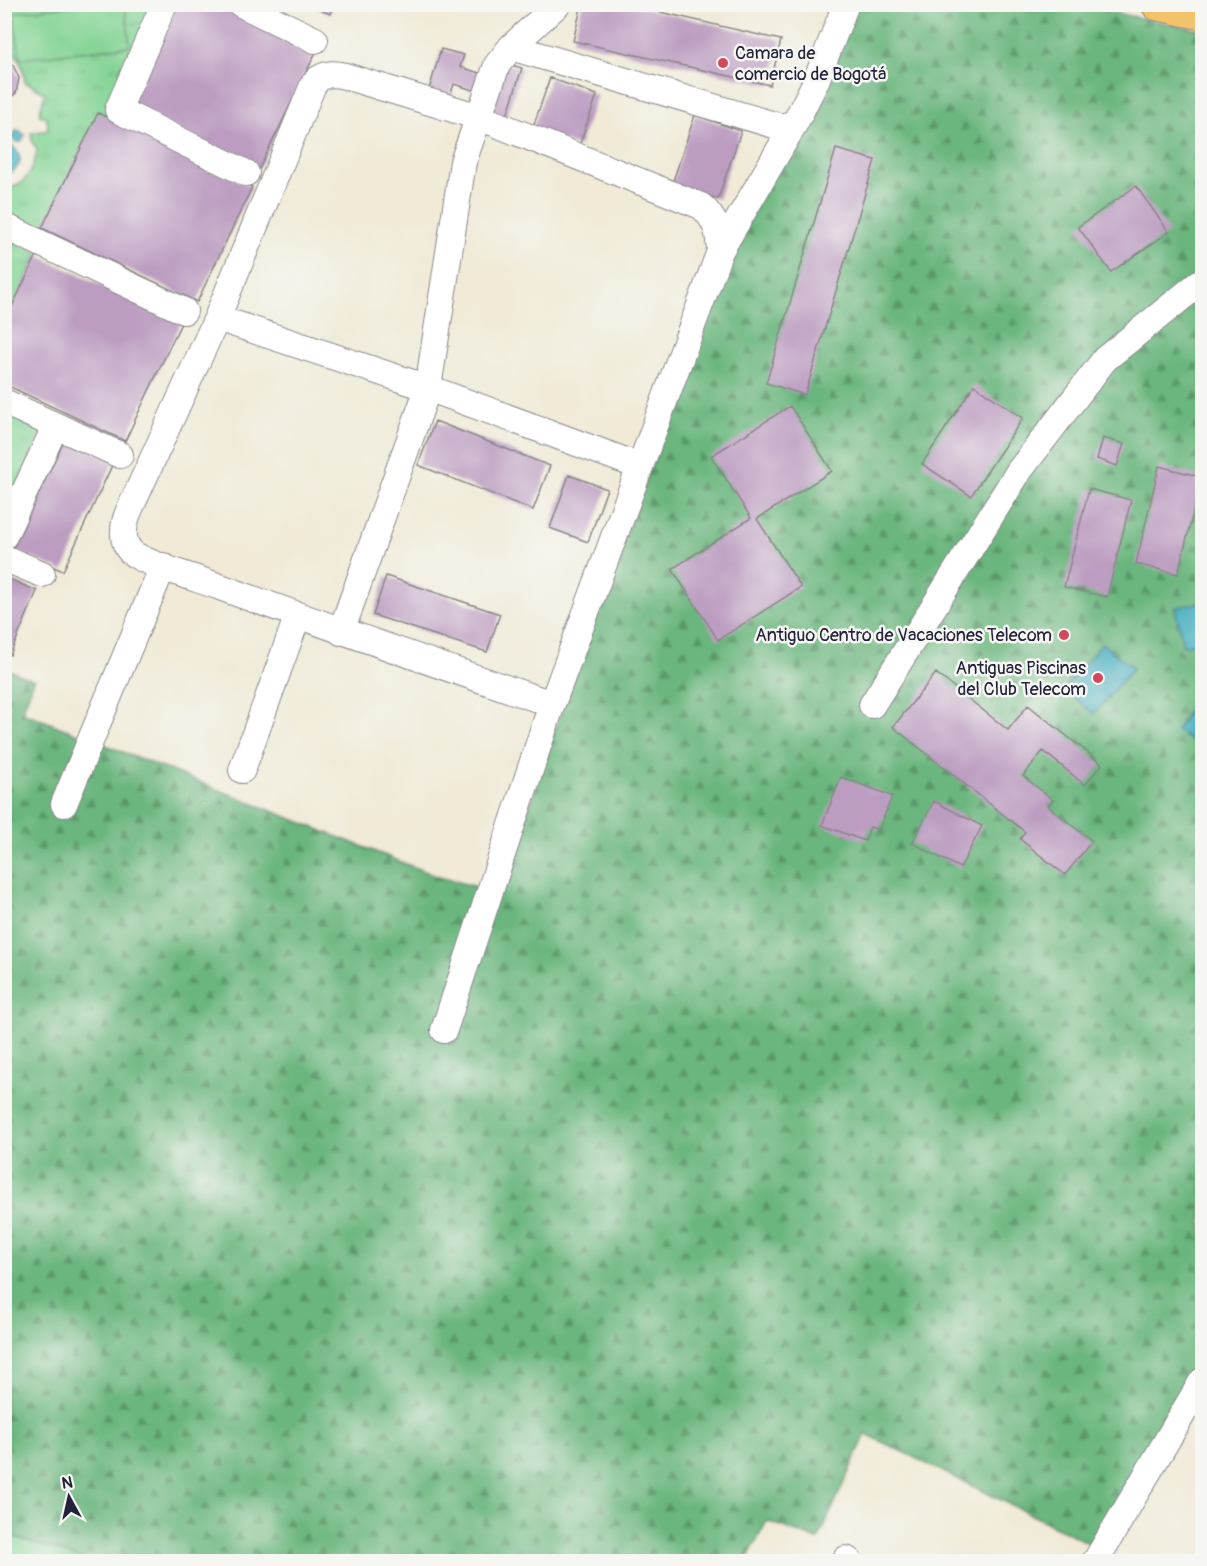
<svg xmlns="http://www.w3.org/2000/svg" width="1207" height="1566" font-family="Pangolin,sans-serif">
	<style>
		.grass { fill: url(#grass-tufts); stroke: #537b68; stroke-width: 1.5 }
		.forest { fill: url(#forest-firs); stroke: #466c5c; stroke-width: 1.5 }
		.pitch { fill: #84d495; stroke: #537b68; stroke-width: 1.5 }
		.water { fill: #3daabc; stroke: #30667c; stroke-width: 1.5 }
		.building { fill: #bc9dc1 }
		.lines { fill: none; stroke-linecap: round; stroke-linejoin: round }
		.street-casing { stroke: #898689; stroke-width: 28 }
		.primary-casing { stroke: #898689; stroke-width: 35 }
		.street { stroke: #fff; stroke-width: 26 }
		.primary { stroke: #f2c36a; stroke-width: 33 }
		.poi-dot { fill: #d1495b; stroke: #f6f6f2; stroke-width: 2 }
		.labels { text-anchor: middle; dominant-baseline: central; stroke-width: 5; stroke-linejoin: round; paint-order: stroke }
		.poi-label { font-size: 18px; fill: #22223b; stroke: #f6f6f2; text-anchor: end }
	</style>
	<defs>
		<pattern id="grass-tufts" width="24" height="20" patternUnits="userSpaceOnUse" patternTransform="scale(1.5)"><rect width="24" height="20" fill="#84d495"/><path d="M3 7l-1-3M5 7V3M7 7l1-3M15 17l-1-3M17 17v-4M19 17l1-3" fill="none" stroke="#72b681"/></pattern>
		<pattern id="forest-firs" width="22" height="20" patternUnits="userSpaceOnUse" patternTransform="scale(1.5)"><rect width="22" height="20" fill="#6bb67e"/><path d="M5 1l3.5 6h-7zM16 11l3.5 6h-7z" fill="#589468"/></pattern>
	</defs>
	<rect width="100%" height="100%" fill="#f6f6f2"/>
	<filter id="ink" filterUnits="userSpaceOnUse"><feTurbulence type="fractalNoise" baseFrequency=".0167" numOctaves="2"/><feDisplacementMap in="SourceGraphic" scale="12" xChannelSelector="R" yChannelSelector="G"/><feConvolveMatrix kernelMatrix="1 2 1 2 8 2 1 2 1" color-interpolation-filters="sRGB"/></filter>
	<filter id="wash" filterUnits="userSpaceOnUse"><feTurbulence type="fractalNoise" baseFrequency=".008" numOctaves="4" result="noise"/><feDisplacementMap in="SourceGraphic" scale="24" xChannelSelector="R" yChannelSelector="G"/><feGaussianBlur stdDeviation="1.35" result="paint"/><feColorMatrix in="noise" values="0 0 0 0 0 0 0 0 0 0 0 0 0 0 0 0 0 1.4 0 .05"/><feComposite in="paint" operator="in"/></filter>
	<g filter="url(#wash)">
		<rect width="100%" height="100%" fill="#f0ead7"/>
		<path class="grass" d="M31,4L153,5L114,120L98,114L40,233L5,216V188C27,186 34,169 37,149L33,144L31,133L48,130L47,117L39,115L45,93L25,82C23,63 18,56 5,42L4,8Z
			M5,237L38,253L5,323Z
			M5,413L42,431L5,513Z"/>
		<path class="forest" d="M854,5H1077L1202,30V1361L1093,1545L866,1434L818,1540L767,1521L746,1561L282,1562L268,1557L266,1562H88L5,1534L4,668L34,680L22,712L439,877L500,893L565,700L732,248Z"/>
		<path class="pitch" d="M81,4L125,5L130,46L20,59L14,13Z
			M4,1534H5L88,1561H5Z"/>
		<path class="water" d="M4,115L7,121V137L13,136L14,132L19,130L25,135L21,142H17L13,139L7,140C10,145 14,147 17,151C25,162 16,172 5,174Z
			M1202,602V642L1183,646L1175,608Z
			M1102,643L1133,668L1094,714L1064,689Z
			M1202,688V748L1176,731Z"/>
		<g id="blocks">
			<path class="building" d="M178,4H218L316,52L259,169L128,106Z
				M307,4H334L330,14Z
				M582,4H626L781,40L770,85L573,41Z
				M441,49L464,55L460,67L499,79L504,63L522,68L506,119L489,114L495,97L454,84L450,97L429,90Z
				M4,60L13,65L19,78L16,93L4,102Z
				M550,78L597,95L579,146L532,130Z
				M98,113L252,187L197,302L42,228Z
				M695,115L741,131L718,199L672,184Z
				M836,149L875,160L805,395L766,383Z
				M1136,186L1169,232L1111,272L1078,227Z
				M37,255L181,323L125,441L4,384V323Z
				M974,385L1023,418L971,496L922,464Z
				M790,406L832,471L757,519L801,587L718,640L672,569L751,518L711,456Z
				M435,421L550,466L533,510L418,465Z
				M65,438L114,461L63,571L13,549Z
				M1103,438L1124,444L1117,466L1097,459Z
				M1159,466L1202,477L1178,574L1136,564Z
				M569,475L607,489L588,542L550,528Z
				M1089,489L1131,500L1107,597L1064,587Z
				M386,576L500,614L487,652L373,615Z
				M4,577L37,591L10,655L4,653Z
				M936,673L1008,730L1028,705L1102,764L1085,785L1043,751L1023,776L1053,800L1048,806L1092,841L1065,875L1020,839L1025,832L893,727Z
				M841,777L892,796L879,830L870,827L865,841L822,825Z
				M934,801L982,826L960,868L912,843Z"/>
		</g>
	</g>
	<g filter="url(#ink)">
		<use href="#blocks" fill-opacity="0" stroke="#898689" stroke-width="1.5"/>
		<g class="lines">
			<defs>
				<path id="street" d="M164,4L118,110L246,173
					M241,4L315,40
					M511,47L781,127L795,123L816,81L846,4
					M4,226L184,311
					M720,251L795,123
					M217,318L428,388L639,466
					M4,402L120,455
					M4,536L55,427
					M4,558L42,574
					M341,632L428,388L463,162L497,65L511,47L558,4
					M872,705L1019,471L1105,359L1202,281
					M242,770L298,615
					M64,804L163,566
					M444,1030L552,704L720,251C719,232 716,219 701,206L479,117L345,76C332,73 321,73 313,85L217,318L128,513C123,525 121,542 131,552C143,563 202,580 220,587C330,627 441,666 552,704
					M846,1559L850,1562
					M1095,1562L1202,1381"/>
				<path id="primary" d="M1158,4L1202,13"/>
			</defs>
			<use href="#street" class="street-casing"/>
			<use href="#primary" class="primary-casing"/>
			<use href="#street" class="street"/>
			<use href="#primary" class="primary"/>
		</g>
	</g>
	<g class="poi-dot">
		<circle cx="723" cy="63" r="6"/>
		<circle cx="1064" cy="635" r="6"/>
		<circle cx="1098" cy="678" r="6"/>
	</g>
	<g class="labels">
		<g class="poi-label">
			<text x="735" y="53" text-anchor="start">Camara de<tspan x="735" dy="21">comercio de Bogotá</tspan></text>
			<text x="1052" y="635">Antiguo Centro de Vacaciones Telecom</text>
			<text x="1086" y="668">Antiguas Piscinas<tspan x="1086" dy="21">del Club Telecom</tspan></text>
		</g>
	</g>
	<rect width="1207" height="1566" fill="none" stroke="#f6f6f2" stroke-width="24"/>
	<g transform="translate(69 1497) rotate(352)" stroke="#f6f6f2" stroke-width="4.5" paint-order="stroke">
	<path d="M0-4.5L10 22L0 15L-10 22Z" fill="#22223b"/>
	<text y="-9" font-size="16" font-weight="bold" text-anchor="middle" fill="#22223b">N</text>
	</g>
</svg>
